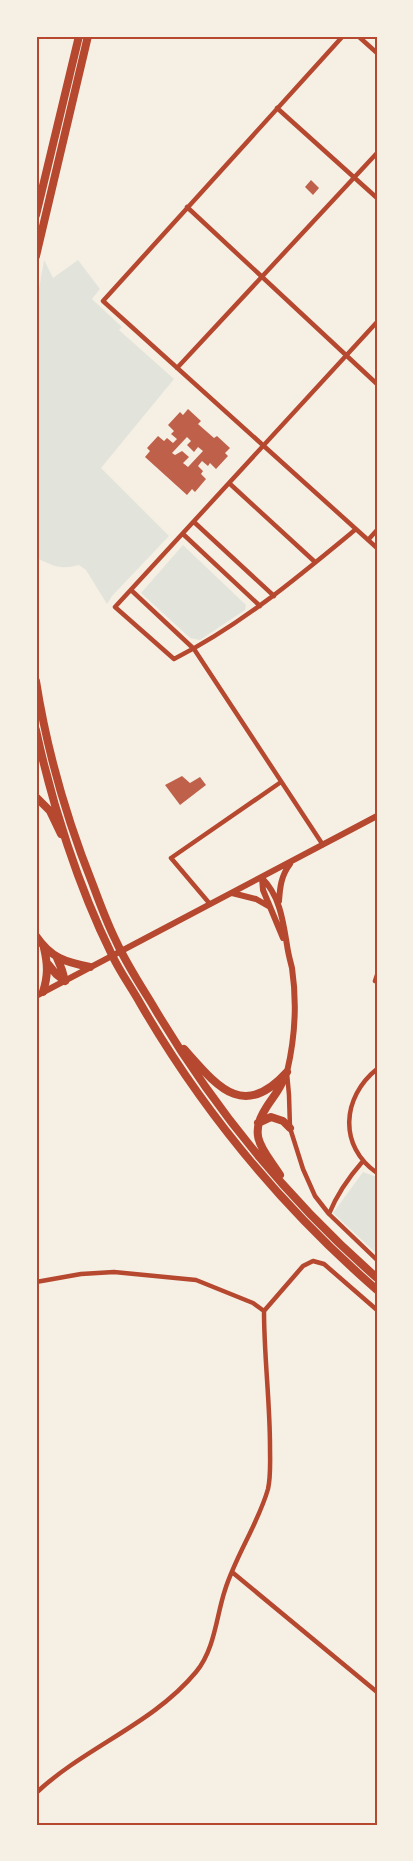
<svg xmlns="http://www.w3.org/2000/svg" width="413" height="1861" font-family="Inter,sans-serif">
	<style>
		.green { fill: #e2e4dc }
		.building { fill: #bf614a; fill-rule: evenodd }
		.lines { fill: none; stroke-linecap: round; stroke-linejoin: round }
		.minor { stroke: #b5482f; stroke-width: 4.5 }
		.secondary { stroke: #b5482f; stroke-width: 6 }
		.trunk { stroke: #b5482f; stroke-width: 8 }
		.neatline { fill: none; stroke: #b5482f; stroke-width: 2 }
	</style>
	<rect width="100%" height="100%" fill="#f6efe4"/>
	<path class="green" d="M44,260L53,278L78,260L100,289L92,299L122,327L119,330L174,379L101,468L169,536L112,596L107,604L86,570L79,565C58,570 55,566 36,558V306Z
		M183,545L246,605L245,610L200,640L190,638L141,593Z
		M363,1172L377,1177V1254L333,1213Z"/>
	<path class="building" d="M311,180L319,188L313,195L305,187Z
		M188,409L201,421L198,424L214,438L217,436L230,448L225,453L228,456L216,469L210,463L208,466L202,461L198,466L203,471L201,474L206,479L195,492L192,489L187,495L145,457L150,451L147,448L158,436L164,441L167,438L173,443L177,439L171,434L174,431L168,425L180,412L183,415ZM187,437L191,441L187,445L194,452L198,447L203,451L188,467L183,463L189,457L182,451L175,455L172,453Z
		M182,776L190,783L200,777L206,785L180,805L165,785Z"/>
	<g class="lines">
		<path class="minor" d="M343,36L103,301L377,548
			M358,36L377,53
			M277,108L377,198
			M187,207L377,384
			M177,368L377,153
			M229,483L315,562
			M194,522L274,596
			M356,529C298,577 241,625 174,659L115,607L377,322
			M183,534L260,606
			M368,540L377,530
			M131,590L194,649L323,845
			M210,904L171,858L281,782
			M375,981L377,975
			M377,1069C342,1097 338,1146 377,1173
			M287,1073L289,1095L290,1128L303,1169L315,1196L329,1214L377,1260
			M329,1214C337,1194 349,1177 363,1161
			M36,1282L81,1274L114,1272L196,1280L253,1303L264,1311
			M264,1311L303,1266L313,1261L324,1264L377,1310
			M232,1572L377,1692
			M36,1793C85,1747 153,1724 196,1672C215,1649 216,1617 225,1590C236,1555 258,1524 268,1489C271,1476 270,1460 270,1447C270,1402 264,1356 264,1311"/>
		<path class="secondary" d="M262,878C280,896 283,921 287,945C288,953 290,960 292,968C297,1002 295,1038 287,1072
			M262,878L263,890L283,938
			M232,893L256,899L270,907
			M279,901C280,887 281,876 290,864
			M36,996L377,816"/>
		<path class="trunk" d="M36,215L79,36
			M36,256L88,36
			M36,681C47,751 67,820 93,885C100,904 107,923 116,941C126,963 139,983 152,1004C212,1106 287,1199 377,1278
			M36,730C52,804 78,886 112,955C120,972 131,987 140,1003C203,1112 283,1208 377,1290
			M36,797L50,811L61,834
			M36,936C51,958 65,962 90,967
			M57,958L62,970L65,981
			M48,964L56,974L65,981
			M43,992C48,976 48,965 44,948
			M184,1049C217,1086 243,1121 287,1072
			M258,1123L271,1117L283,1121L290,1128
			M280,1175C264,1150 247,1137 266,1108C272,1098 280,1090 284,1078"/>
	</g>
	<rect width="413" height="1861" fill="none" stroke="#f6efe4" stroke-width="75"/>
	<rect x="38" y="38" width="338" height="1786" class="neatline"/>
</svg>
